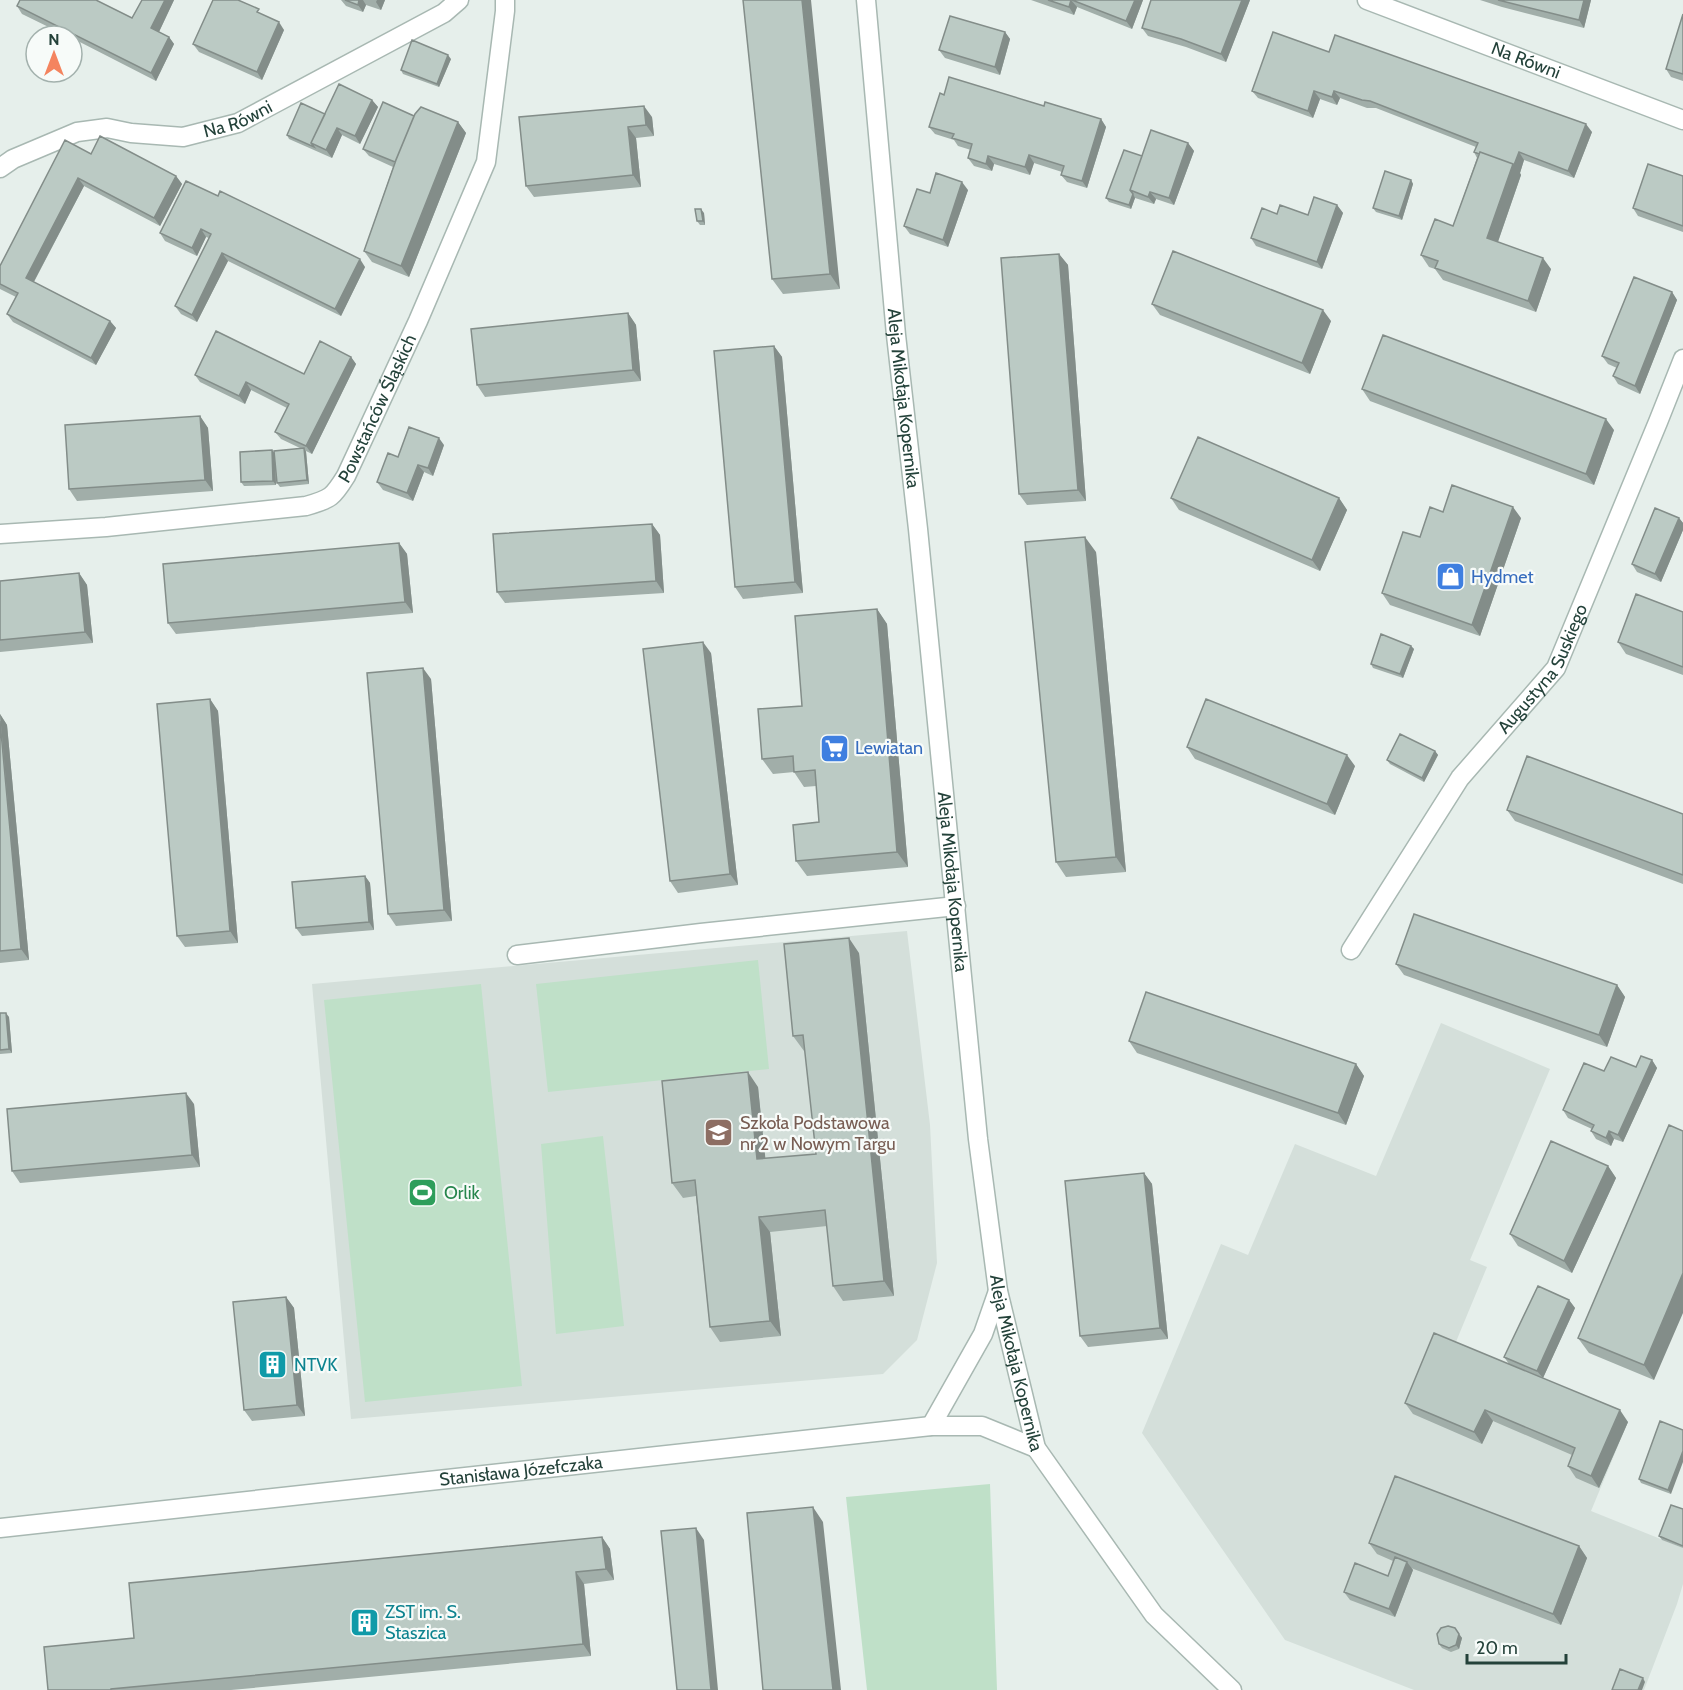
<svg xmlns="http://www.w3.org/2000/svg" width="1683" height="1690" font-family="Cabin,sans-serif">
	<style>
		.built { fill: #d4dfda }
		.green { fill: #bfe0c8 }
		.lines { fill: none; stroke-linecap: round; stroke-linejoin: round }
		.street-casing { stroke: #a8b8b2; stroke-width: 21 }
		.street { stroke: #fff; stroke-width: 18 }
		.wall { fill: #a1aea9 }
		.shaded-wall { fill: #838d89 }
		.building { fill: #bbcac4; stroke: #838d89; stroke-width: 1.5 }
		.labels { text-anchor: middle; dominant-baseline: central; stroke-width: 4.5; stroke-linejoin: round; paint-order: stroke }
		.street-label { font-size: 18px; fill: #24423a; stroke: #f7fbf9 }
		.shop-label { font-size: 18px; fill: #366cbe; stroke: #f7fbf9; text-anchor: start }
		.education-label { font-size: 18px; fill: #785e54; stroke: #f7fbf9; text-anchor: start }
		.leisure-label { font-size: 18px; fill: #27864d; stroke: #f7fbf9; text-anchor: start }
		.culture-label { font-size: 18px; fill: #0d838f; stroke: #f7fbf9; text-anchor: start }
	</style>
	<rect width="100%" height="100%" fill="#e6efeb"/>
	<path class="built" d="M907,931L930,1125L937,1263L917,1340L883,1374L351,1419L312,984Z
		M1441,1023L1550,1069L1470,1260L1487,1267L1453,1349L1628,1422L1591,1511L1683,1548V1584L1677,1604L1644,1690H1414L1285,1640L1142,1433L1221,1244L1248,1255L1295,1144L1376,1176Z"/>
	<path class="green" d="M758,960L769,1069L548,1092L536,984Z
		M481,984L522,1386L365,1402L324,1000Z
		M603,1136L624,1326L556,1334L541,1144Z
		M990,1484L997,1690H867L846,1497Z"/>
	<g class="lines">
		<defs>
			<g id="street">
				<path id="s1" d="M866,0L896,335L918,529L978,1139L998,1291L1036,1448L1154,1615L1232,1690"/>
				<path id="s2" d="M1367,0L1683,120"/>
				<path id="s3" d="M0,168L13,159L77,132L107,128L131,133L183,137L238,123L444,13L459,0"/>
				<path id="s4" d="M0,534L106,527L306,506C331,499 333,497 346,476L418,321L486,162L505,11V0"/>
				<path id="s5" d="M1351,950L1460,778L1556,668L1658,422L1683,359"/>
				<path d="M517,955L701,933L956,906"/>
				<path d="M931,1426L983,1334L998,1291"/>
				<path id="s6" d="M0,1528L931,1426H982L1036,1448"/>
			</g>
		</defs>
		<use href="#street" class="street-casing"/>
		<use href="#street" class="street"/>
	</g>
	<path class="wall" d="M142,0H174L159,32L169,37L174,44L156,81L72,38V36H67L22,14L17,6L132,18Z
		M341,0H385L381,10L366,5L363,12L346,6Z
		M743,0L840,289L783,294L772,279Z
		M1031,0H1143L1132,29L1077,7L1074,15Z
		M1250,0L1226,62L1186,47L1148,36L1142,28Z
		M1480,0H1591L1584,28L1502,7Z
		M1683,14V81L1671,77L1666,69Z
		M263,15L284,30L262,80L199,52L193,44Z
		M1005,32L1010,39L1000,75L945,58L939,50Z
		M1329,52L1592,132L1574,178L1524,160L1520,173L1521,175L1498,242L1551,269L1536,312L1443,280L1435,269L1429,267L1421,255L1453,226L1477,158L1474,152L1476,147L1376,108H1367L1340,98L1337,105L1320,99L1313,118L1258,98L1252,91Z
		M451,59L439,87L403,74L401,70Z
		M944,95L1044,106L1101,119L1106,127L1087,188L1067,182L1061,175L1062,172L1034,163L1030,175L994,164L992,171L974,166L968,158L971,150L958,146L954,140L935,134L929,127Z
		M372,100L378,107L360,144L342,135L332,158L289,139L287,135L325,114Z
		M414,116L458,122L466,133L409,277L372,262L364,251L393,167L369,156L363,149Z
		M519,117H652L654,136L636,138L641,187L534,197L526,186Z
		M1188,143L1194,151L1174,205L1156,199L1154,204L1135,198L1131,209L1109,202L1106,198L1142,156Z
		M91,154L176,176L182,184L160,226L84,186L34,282L110,321L116,328L96,365L13,322L7,314L16,297L0,289V266Z
		M1683,176V232L1638,216L1633,208Z
		M1411,180L1413,184L1402,220L1376,212L1373,208Z
		M186,181L365,267L341,316L228,261L197,322L181,314L175,306L209,238L206,237L197,256L165,241L160,233Z
		M968,190L948,247L910,234L904,226L930,193Z
		M1337,205L1343,213L1322,269L1256,246L1251,238L1277,214L1308,215Z
		M704,213L705,225H700L697,221Z
		M1059,254L1068,265L1086,501L1027,505L1019,494Z
		M1672,292L1677,300L1640,394L1618,384L1613,376L1617,368L1608,364L1602,356Z
		M1152,304L1331,321L1310,374L1160,315Z
		M628,313L636,325L641,381L485,397L477,385Z
		M774,346L782,357L803,593L743,599L735,587Z
		M351,357L356,364L312,454L306,451L309,484L280,487L277,483L275,463L276,485L244,486L241,482L272,450L274,453L300,448L281,439L275,432L287,408L251,390L245,404L200,382L195,375L304,374Z
		M1362,389L1614,430L1594,485L1370,401Z
		M200,416L208,428L213,491L77,501L69,489Z
		M444,445L433,476L424,472L413,501L383,490L377,482L398,457Z
		M1171,498H1339L1347,510L1320,571L1179,510Z
		M1443,512L1521,518L1480,636L1390,605L1382,593L1420,537Z
		M1679,518L1683,523V530L1661,582L1637,572L1632,564Z
		M652,524L660,535L664,593L505,603L497,592Z
		M399,543L407,554L413,613L176,634L168,623Z
		M1096,552L1126,872L1066,877L1056,862Z
		M79,573L87,585L93,643L0,652V581Z
		M877,609L887,624L908,867L807,876L796,861L819,822L816,786L804,787L794,772L773,774L762,759Z
		M1683,612V675L1626,654L1618,642Z
		M1411,646L1414,649L1403,678L1373,668L1371,664Z
		M711,653L738,885L678,893L670,881Z
		M431,679L452,921L396,926L388,914Z
		M210,699L218,711L238,943L185,947L177,936Z
		M0,714L7,725L29,960L0,963Z
		M1187,747L1355,766L1335,815L1195,759Z
		M1435,751L1438,755L1424,782L1390,764L1387,760Z
		M1507,810L1683,814V884L1515,821Z
		M365,876L370,883L374,930L302,936L296,928Z
		M859,953L894,1296L843,1301L833,1286L827,1226L770,1232L781,1336L720,1342L710,1327L696,1196L683,1198L672,1183L758,1087L765,1159L816,1154L805,1051H804L793,1036Z
		M1396,964L1617,985L1625,997L1607,1047L1404,975Z
		M0,1013L9,1017L12,1053L0,1054Z
		M1129,1041L1356,1064L1364,1076L1346,1125L1137,1053Z
		M1652,1060L1657,1068L1623,1142L1614,1139L1611,1146L1596,1139L1591,1131L1592,1129L1568,1118L1563,1110L1604,1071L1636,1067Z
		M194,1104L200,1167L20,1183L12,1171Z
		M1683,1131L1654,1380L1589,1353L1578,1338Z
		M1608,1166L1616,1178L1572,1273L1518,1246L1510,1234Z
		M1144,1173L1152,1184L1168,1339L1088,1347L1080,1336Z
		M286,1297L294,1308L305,1416L252,1421L244,1410Z
		M1569,1300L1575,1308L1543,1378L1628,1422L1599,1488L1576,1478L1568,1466L1572,1455L1493,1421L1482,1444L1413,1414L1405,1403L1509,1364L1504,1357Z
		M1660,1421L1671,1494L1641,1483L1639,1479Z
		M1683,1509V1548L1662,1540L1659,1536Z
		M602,1537L610,1549L614,1580L584,1584L591,1656L231,1690H48L134,1638Z
		M1369,1543L1579,1546L1587,1558L1561,1625L1411,1568L1413,1570L1395,1617L1350,1600L1344,1592L1388,1576L1393,1561L1377,1554Z
		M1455,1628L1462,1638L1459,1649L1451,1652L1442,1648L1439,1644Z"/>
	<path class="shaded-wall" d="M165,0H174L157,36L151,28Z
		M359,0H363L366,5L363,12L358,5Z
		M377,0H385L381,10L376,2Z
		M802,0H811L840,289L830,274Z
		M1071,0L1077,7L1074,15L1069,7Z
		M1135,0H1143L1132,29L1126,21Z
		M1242,0H1250L1226,62L1221,54Z
		M1584,0H1591L1584,28L1579,20Z
		M279,22L284,30L262,80L257,72Z
		M1005,32L1010,39L1000,75L995,67Z
		M169,37L174,44L156,81L151,73Z
		M448,55L451,59L439,87L437,84Z
		M1314,91L1320,99L1313,118L1308,111Z
		M1334,91L1340,98L1337,105L1332,97Z
		M372,100L378,107L360,144L355,136Z
		M644,106L652,117L654,136L646,125Z
		M1101,119L1106,127L1087,188L1082,181Z
		M458,122L466,133L409,277L401,266Z
		M1586,124L1592,132L1574,178L1568,171Z
		M628,127L636,138L641,187L633,175Z
		M337,128L342,135L332,158L326,150Z
		M1188,143L1194,151L1174,205L1169,198Z
		M1519,152L1524,160L1520,173L1521,175L1495,250L1487,238L1513,164Z
		M1029,155L1034,163L1030,175L1025,167Z
		M988,156L994,164L992,171L986,164Z
		M176,176L182,184L160,226L154,218Z
		M78,178L84,186L32,285L26,278Z
		M1411,180L1413,184L1402,220L1399,216Z
		M962,182L968,190L948,247L943,240Z
		M1150,192L1156,199L1154,204L1148,197Z
		M1133,194L1135,198L1131,209L1129,205Z
		M1337,205L1343,213L1322,269L1317,262Z
		M701,209L704,213L705,225L703,221Z
		M201,229L206,237L197,256L192,248Z
		M222,253L228,261L197,322L192,315Z
		M1059,254L1068,265L1086,501L1078,490Z
		M1543,258L1551,269L1536,312L1528,301Z
		M360,259L365,267L341,316L335,309Z
		M1672,292L1677,300L1640,394L1635,386Z
		M1323,310L1331,321L1310,374L1302,363Z
		M628,313L636,325L641,381L633,370Z
		M110,321L116,328L96,365L91,358Z
		M774,346L782,357L803,593L795,582Z
		M351,357L356,364L312,454L306,446Z
		M246,382L251,390L245,404L239,396Z
		M200,416L208,428L213,491L205,480Z
		M1606,419L1614,430L1594,485L1586,474Z
		M439,438L444,445L433,476L428,468Z
		M304,448L306,452L309,484L307,480Z
		M272,450L275,454L276,485L273,481Z
		M418,465L424,472L413,501L407,493Z
		M1339,498L1347,510L1320,571L1312,560Z
		M1513,507L1521,518L1480,636L1472,625Z
		M1679,518L1683,523V530L1661,582L1655,574Z
		M652,524L660,535L664,593L656,581Z
		M1085,537L1096,552L1126,872L1116,857Z
		M399,543L407,554L413,613L405,602Z
		M79,573L87,585L93,643L85,632Z
		M877,609L887,624L908,867L897,852Z
		M703,642L711,653L738,885L730,874Z
		M1411,646L1414,649L1403,678L1400,674Z
		M423,668L431,679L452,921L444,910Z
		M210,699L218,711L238,943L230,931Z
		M0,714L7,725L29,960L21,949Z
		M1435,751L1438,755L1424,782L1422,778Z
		M1347,755L1355,766L1335,815L1327,804Z
		M365,876L370,883L374,930L369,922Z
		M849,938L859,953L894,1296L884,1281Z
		M1617,985L1625,997L1607,1047L1599,1035Z
		M6,1013L9,1017L12,1053L9,1049Z
		M1652,1060L1657,1068L1623,1142L1618,1135Z
		M1356,1064L1364,1076L1346,1125L1338,1113Z
		M748,1072L758,1087L767,1174L757,1159Z
		M186,1093L194,1104L200,1167L192,1155Z
		M1609,1131L1614,1139L1611,1146L1606,1138Z
		M1608,1166L1616,1178L1572,1273L1564,1261Z
		M1144,1173L1152,1184L1168,1339L1160,1328Z
		M759,1217L770,1232L781,1336L770,1321Z
		M1683,1273V1313L1654,1380L1644,1365Z
		M286,1297L294,1308L305,1416L297,1405Z
		M1569,1300L1575,1308L1543,1378L1537,1371Z
		M1485,1410L1493,1421L1482,1444L1474,1432Z
		M1620,1410L1628,1422L1599,1488L1591,1476Z
		M1683,1451V1462L1671,1494L1668,1490Z
		M813,1507L823,1522L841,1690H833Z
		M696,1528L704,1540L718,1690H711Z
		M602,1537L610,1549L614,1580L606,1569Z
		M1579,1546L1587,1558L1561,1625L1553,1614Z
		M1407,1562L1413,1570L1395,1617L1389,1609Z
		M576,1572L584,1584L591,1656L583,1644Z
		M1459,1634L1462,1638L1459,1649L1456,1645Z
		M1643,1678L1645,1682L1642,1690H1638Z"/>
	<path class="building" d="M20,0H96L132,18L142,0H165L151,28L169,37L151,73L17,6Z
		M213,0H238L259,9L257,12L279,22L257,72L193,44Z
		M345,0H359L358,5Z
		M743,0H802L830,274L772,279Z
		M1048,0H1071L1069,7Z
		M1072,0H1135L1126,21Z
		M1151,0H1242L1221,54L1181,39L1142,28Z
		M1498,0H1584L1579,20Z
		M1683,14V74L1666,69Z
		M950,16L1005,32L995,67L939,50Z
		M1273,32L1329,52L1335,35L1586,124L1568,171L1519,152L1514,165L1513,164L1480,152L1479,154L1474,152L1478,143L1370,101L1362,100L1334,91L1332,97L1314,91L1308,111L1252,91Z
		M412,40L448,55L437,84L401,70Z
		M949,77L1044,106L1045,102L1101,119L1082,181L1061,175L1064,166L1029,155L1025,167L988,156L986,164L968,158L972,144L952,138L954,134L929,127L940,93L944,95Z
		M339,84L372,100L355,136L337,128L326,150L311,143Z
		M383,102L414,116L395,162L363,149Z
		M301,103L325,114L311,143L314,147L287,135Z
		M644,106L646,125L628,127L633,175L526,186L519,117Z
		M421,107L458,122L401,266L364,251L396,160L415,114Z
		M1151,130L1188,143L1169,198L1150,192L1148,197L1130,190Z
		M100,136L176,176L154,218L78,178L26,278L110,321L91,358L7,314L18,293L0,284V266L65,140L91,154Z
		M1124,150L1142,156L1130,190L1133,194L1129,205L1106,198Z
		M1480,152L1513,164L1487,238L1543,258L1528,301L1435,268L1438,261L1421,255L1435,219L1453,226Z
		M1648,164L1683,176V226L1633,208Z
		M1385,171L1411,180L1399,216L1373,208Z
		M936,173L962,182L943,240L904,226L917,189L930,193Z
		M186,181L218,196L220,191L360,259L335,309L222,253L192,315L175,306L211,234L201,229L192,248L160,233Z
		M1314,197L1337,205L1317,262L1251,238L1262,208L1277,214L1280,205L1308,215Z
		M695,209H701L703,221H697Z
		M1173,251L1323,310L1302,363L1152,304Z
		M1059,254L1078,490L1019,494L1001,258Z
		M1634,277L1672,292L1635,386L1613,376L1619,363L1602,356Z
		M628,313L633,370L477,385L471,329Z
		M216,331L304,374L320,341L351,357L306,446L275,432L289,404L246,382L239,396L195,375Z
		M1383,335L1606,419L1586,474L1362,389Z
		M774,346L795,582L735,587L714,351Z
		M200,416L205,480L69,489L65,425Z
		M409,427L439,438L428,468L418,465L407,493L377,482L388,453L398,457Z
		M1198,437L1339,498L1312,560L1171,498Z
		M304,448L307,480L277,483L274,451Z
		M272,450L273,481L241,482L240,452Z
		M1452,485L1513,507L1472,625L1382,593L1403,532L1420,537L1430,507L1443,512Z
		M1655,508L1679,518L1655,574L1632,564Z
		M652,524L656,581L497,592L493,534Z
		M1085,537L1116,857L1056,862L1025,542Z
		M399,543L405,602L168,623L163,564Z
		M79,573L85,632L0,640V581Z
		M1636,594L1683,612V667L1618,642Z
		M877,609L897,852L796,861L793,825L819,822L815,770L794,772L793,756L762,759L758,709L802,706L795,616Z
		M1381,634L1411,646L1400,674L1371,664Z
		M703,642L730,874L670,881L643,649Z
		M423,668L444,910L388,914L367,673Z
		M210,699L230,931L177,936L157,704Z
		M1206,699L1347,755L1327,804L1187,747Z
		M0,721L21,949L0,951Z
		M1400,734L1435,751L1422,778L1387,760Z
		M1527,756L1683,814V875L1507,810Z
		M365,876L369,922L296,928L292,882Z
		M1414,914L1617,985L1599,1035L1396,964Z
		M849,938L884,1281L833,1286L825,1210L759,1217L770,1321L710,1327L695,1180L672,1183L662,1081L748,1072L757,1159L816,1154L803,1035L793,1036L784,944Z
		M1146,992L1356,1064L1338,1113L1129,1041Z
		M0,1013H6L9,1049L0,1050Z
		M1641,1056L1652,1060L1618,1135L1609,1131L1606,1138L1591,1131L1594,1125L1563,1110L1584,1063L1604,1071L1611,1057L1636,1067Z
		M186,1093L192,1155L12,1171L7,1109Z
		M1669,1125L1683,1131V1273L1644,1365L1578,1338Z
		M1551,1141L1608,1166L1564,1261L1510,1234Z
		M1144,1173L1160,1328L1080,1336L1065,1181Z
		M1538,1286L1569,1300L1537,1371L1504,1357Z
		M286,1297L297,1405L244,1410L233,1302Z
		M1434,1333L1620,1410L1591,1476L1568,1466L1575,1448L1485,1410L1474,1432L1405,1403Z
		M1660,1421L1683,1430V1451L1668,1490L1639,1479Z
		M1395,1476L1579,1546L1553,1614L1369,1543Z
		M1671,1505L1683,1509V1546L1659,1536Z
		M813,1507L833,1690H763L747,1513Z
		M696,1528L711,1690H677L661,1531Z
		M602,1537L606,1569L576,1572L583,1644L111,1689V1690H48L44,1647L134,1638L129,1583Z
		M1395,1557L1407,1562L1389,1609L1344,1592L1355,1563L1388,1576Z
		M1448,1626L1455,1628L1459,1634L1456,1645L1449,1648L1439,1644L1437,1634L1441,1628Z
		M1620,1669L1643,1678L1638,1690H1612Z"/>
	<defs>
		<symbol id="shop-square" viewBox="-11 -11 22 22"><rect x="-9" y="-9" width="18" height="18" rx="4" fill="#3f7fe0" stroke="#f7fbf9"/><path d="M-5-2.5h2.3a2.7 3.5 0 0 1 5.4 0H5L5.5 6h-11ZM-1.5-2.5h3a1.5 2.3 0 0 0-3 0Z" fill="#fff"/></symbol>
		<symbol id="supermarket-square" viewBox="-11 -11 22 22"><rect x="-9" y="-9" width="18" height="18" rx="4" fill="#3f7fe0" stroke="#f7fbf9"/><path d="M-6-5.5h2.5l.6 2H6L4.5 2H-2.5L-4.4-4H-6ZM-1.5 3.2a1.3 1.3 0 1 0 .1 0ZM3 3.2a1.3 1.3 0 1 0 .1 0Z" fill="#fff"/></symbol>
		<symbol id="school-square" viewBox="-11 -11 22 22"><rect x="-9" y="-9" width="18" height="18" rx="4" fill="#8d6e63" stroke="#f7fbf9"/><path d="M0-5L7-2L0 1L-7-2ZM-4 1L0 2.5L4 1V4Q0 6-4 4Z" fill="#fff"/></symbol>
		<symbol id="stadium-square" viewBox="-11 -11 22 22"><rect x="-9" y="-9" width="18" height="18" rx="4" fill="#2e9e5b" stroke="#f7fbf9"/><path d="M0-5a6.5 5 0 1 0 0 10a6.5 5 0 1 0 0-10ZM-3.5-1.8h7v3.6h-7Z" fill="#fff"/></symbol>
		<symbol id="building-square" viewBox="-11 -11 22 22"><rect x="-9" y="-9" width="18" height="18" rx="4" fill="#0f9aa8" stroke="#f7fbf9"/><path d="M-4-6H4V6H1V3H-1V6H-4ZM-2.5-4.3h1.7v1.8h-1.7ZM.8-4.3h1.7v1.8H.8ZM-2.5-1h1.7V.8h-1.7ZM.8-1h1.7V.8H.8Z" fill="#fff"/></symbol>
	</defs>
	<g fill-rule="evenodd">
		<use href="#shop-square" x="1434" y="560" width="33" height="33"/>
		<use href="#supermarket-square" x="818" y="732" width="33" height="33"/>
		<use href="#school-square" x="702" y="1116" width="33" height="33"/>
		<use href="#stadium-square" x="406" y="1176" width="33" height="33"/>
		<use href="#building-square" x="256" y="1348" width="33" height="33"/>
		<use href="#building-square" x="348" y="1606" width="33" height="33"/>
	</g>
	<g class="labels">
		<g class="street-label">
			<text stroke="none"><textPath href="#s2" startOffset="170">Na Równi</textPath></text>
			<text stroke="none"><textPath href="#s3" startOffset="250">Na Równi</textPath></text>
			<text stroke="none"><textPath href="#s1" startOffset="400">Aleja Mikołaja Kopernika</textPath></text>
			<text stroke="none"><textPath href="#s4" startOffset="434">Powstańców Śląskich</textPath></text>
			<text stroke="none"><textPath href="#s5" startOffset="342">Augustyna Suskiego</textPath></text>
			<text stroke="none"><textPath href="#s1" startOffset="886">Aleja Mikołaja Kopernika</textPath></text>
			<text stroke="none"><textPath href="#s1" startOffset="1372">Aleja Mikołaja Kopernika</textPath></text>
			<text stroke="none"><textPath href="#s6" startOffset="524">Stanisława Józefczaka</textPath></text>
		</g>
		<g class="shop-label">
			<text x="1471" y="577">Hydmet</text>
			<text x="855" y="748">Lewiatan</text>
		</g>
		<g class="education-label">
			<text x="740" y="1123">Szkoła Podstawowa<tspan x="740" dy="21">nr 2 w Nowym Targu</tspan></text>
		</g>
		<g class="leisure-label">
			<text x="444" y="1193">Orlik</text>
		</g>
		<g class="culture-label">
			<text x="294" y="1365">NTVK</text>
			<text x="385" y="1612">ZST im. S.<tspan x="385" dy="21">Staszica</tspan></text>
		</g>
	</g>
	<g transform="translate(54 54)"><circle r="28" fill="#f7fbf9" stroke="#a3b1ad" stroke-width="1.5"/>
	<path d="M0-4.5L10 22L0 15L-10 22Z" fill="#f4845f"/>
	<text y="-9" font-size="16" font-weight="bold" text-anchor="middle" fill="#24423a">N</text>
	</g>
	<path d="M1467 1654v9h99v-9" fill="none" stroke="#24423a" stroke-width="3"/>
	<text x="1476" y="1654" font-size="18" fill="#24423a" stroke="#f7fbf9" stroke-width="4.5" paint-order="stroke">20 m</text>
</svg>
